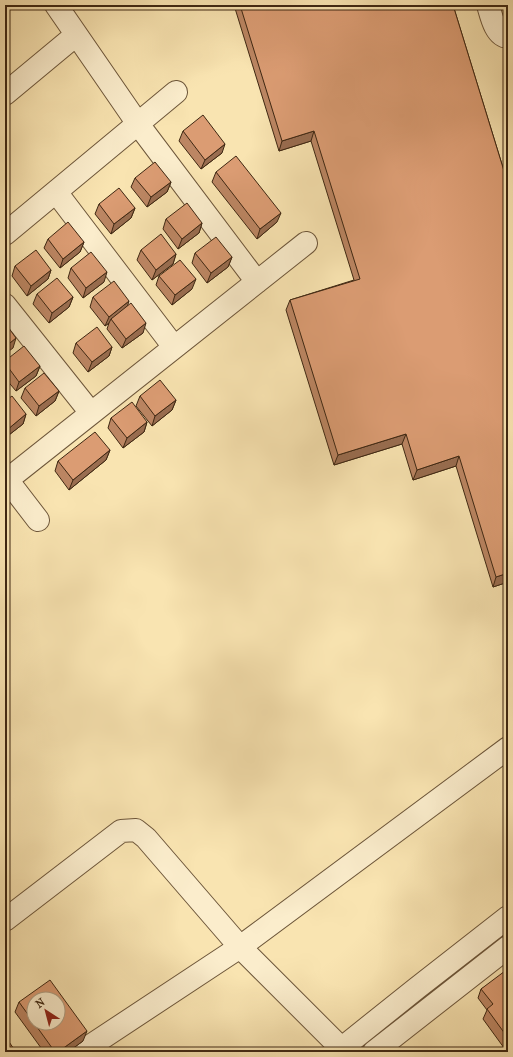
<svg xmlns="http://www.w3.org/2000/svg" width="513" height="1057" font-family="'IM FELL French Canon',serif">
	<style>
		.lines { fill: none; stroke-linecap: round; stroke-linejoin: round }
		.minor-casing { stroke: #6d563a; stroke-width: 24 }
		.tertiary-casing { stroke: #6d563a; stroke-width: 24 }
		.minor { stroke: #fbedcc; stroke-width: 22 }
		.tertiary { stroke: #fbedcc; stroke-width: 22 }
		.wall { fill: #bc8663; stroke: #3e2712 }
		.shaded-wall { fill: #996d50; stroke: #3e2712 }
		.building { fill: #db9c73; stroke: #3e2712; fill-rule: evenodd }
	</style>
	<rect width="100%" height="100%" fill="#f9e4b1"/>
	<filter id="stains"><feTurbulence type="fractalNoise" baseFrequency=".005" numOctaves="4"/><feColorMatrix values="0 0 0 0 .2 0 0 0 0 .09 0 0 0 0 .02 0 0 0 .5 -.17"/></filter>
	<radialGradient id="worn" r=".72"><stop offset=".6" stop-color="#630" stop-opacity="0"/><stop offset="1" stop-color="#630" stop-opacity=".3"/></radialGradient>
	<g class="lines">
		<defs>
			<path id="minor" d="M56,5L138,124L257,282
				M488,5C491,15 495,36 508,37
				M5,94L76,35
				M56,192L174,347
				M5,234L176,92
				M5,305L91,413
				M5,477L38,520
				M7,480L306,243
				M5,920L121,831L136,830L146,838L240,947L345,1052
				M81,1052L240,947L508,748"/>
			<path id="tertiary" d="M337,1052L417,988L508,917
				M374,1052L508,947"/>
		</defs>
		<use href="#minor" class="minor-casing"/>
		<use href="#tertiary" class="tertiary-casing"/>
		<use href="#minor" class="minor"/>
		<use href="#tertiary" class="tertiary"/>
	</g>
	<path class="wall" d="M234,5H453L508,184V582L493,587L456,466L413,480L402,444L334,465L286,310L290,300L354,280L311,141L279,151Z
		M183,131L222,153L201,169L179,141Z
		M216,172L277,222L257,239L212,182Z
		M135,178L171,182L167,192L147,207L131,187Z
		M99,204L135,208L131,218L111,234L95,214Z
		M166,219L202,223L199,233L178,249L163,229Z
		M48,239L84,242L80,252L60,268L44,248Z
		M141,250L176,254L173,264L152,280L137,260Z
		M195,253L232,257L228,267L207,283L192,263Z
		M15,266L51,270L48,279L27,296L12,276Z
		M71,268L104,282L83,298L68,278Z
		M159,276L192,289L172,305L156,285Z
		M37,294L73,297L69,307L49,323L33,304Z
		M93,297L127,306L143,333L122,348L107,329L109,323L105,326L90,307Z
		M76,343L112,347L109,356L88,372L73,353Z
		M5,361L40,366L36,376L16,391L5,378Z
		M25,388L59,391L55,401L36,416L21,398Z
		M140,396L176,400L172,410L152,426L136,406Z
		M5,401L26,414L23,424L5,438Z
		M111,418L147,422L144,432L123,448L108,428Z
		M110,450L106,460L69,490L55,471L58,461Z
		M508,975V1052H507L483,1019L487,1010L478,998L481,989Z
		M19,1002L83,1041L68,1052H44L15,1012Z"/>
	<path class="shaded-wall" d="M314,131L311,141L279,151L282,141Z
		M225,144L222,153L201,169L205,160Z
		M171,182L167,192L147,207L151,197Z
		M135,208L131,218L111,234L114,224Z
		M281,213L277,222L257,239L260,229Z
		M202,223L199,233L178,249L182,239Z
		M84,242L80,252L60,268L63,259Z
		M176,254L173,264L152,280L156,270Z
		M232,257L228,267L207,283L211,273Z
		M51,270L48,279L27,296L31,286Z
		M107,272L104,282L83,298L86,288Z
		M196,279L192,289L172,305L175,295Z
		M73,297L69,307L49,323L52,313Z
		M129,301L126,311L111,319L109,323L105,326L109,317Z
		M146,323L143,333L122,348L126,339Z
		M16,338L13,348L5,354V347Z
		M112,347L109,356L88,372L92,362Z
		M40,366L36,376L16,391L19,382Z
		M59,391L55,401L36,416L39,406Z
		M176,400L172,410L152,426L155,416Z
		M26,414L23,424L5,438V435L7,430Z
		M147,422L144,432L123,448L127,438Z
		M406,434L402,444L334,465L338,455Z
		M110,450L106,460L69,490L73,480Z
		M459,456L456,466L413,480L417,470Z
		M508,573V582L493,587L496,577Z
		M87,1031L83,1041L68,1052H58Z"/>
	<path class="building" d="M240,5H453L508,184V573L496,577L459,456L417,470L406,434L338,455L290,300L360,279L314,131L282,141Z
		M203,115L225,144L205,160L183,131Z
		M236,156L281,213L260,229L216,172Z
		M155,162L171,182L151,197L135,178Z
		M119,188L135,208L114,224L99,204Z
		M187,203L202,223L182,239L166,219Z
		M68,222L84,242L63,259L48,239Z
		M161,234L176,254L156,270L141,250Z
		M216,237L232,257L211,273L195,253Z
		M36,250L51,270L31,286L15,266Z
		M91,252L107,272L86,288L71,268Z
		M180,260L196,279L175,295L159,276Z
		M57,278L73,297L52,313L37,294Z
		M114,281L129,301L109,317L93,297Z
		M131,303L146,323L126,339L111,319Z
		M5,323L16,338L5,347Z
		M97,327L112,347L92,362L76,343Z
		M24,346L40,366L19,382L5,363V361Z
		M44,373L59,391L39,406L25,388Z
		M160,380L176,400L155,416L140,396Z
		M5,386L7,389L5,391Z
		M12,396L26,414L7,430L5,427V401Z
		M132,402L147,422L127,438L111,418Z
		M95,432L110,450L73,480L58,461Z
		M505,971L508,975V1038L487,1009L493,1004L481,989Z
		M50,980L87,1031L58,1052H55L19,1002ZM34,999H58V1023H34Z
		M5,1036L16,1052H5Z"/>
	<rect width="513" height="1057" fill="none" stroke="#f9e4b1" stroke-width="20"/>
	<rect x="6" y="6" width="501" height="1045" fill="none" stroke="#3e2712" stroke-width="2"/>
	<rect x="10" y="10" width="493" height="1037" fill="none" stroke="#3e2712"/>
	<g transform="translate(46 1011) rotate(324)"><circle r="19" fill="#fbedcc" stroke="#af9e82"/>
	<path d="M0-3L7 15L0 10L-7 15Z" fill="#8f2418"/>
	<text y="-6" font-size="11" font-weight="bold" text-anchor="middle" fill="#3e2712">N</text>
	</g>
	<rect width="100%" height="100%" filter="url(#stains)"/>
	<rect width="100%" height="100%" fill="url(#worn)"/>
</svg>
